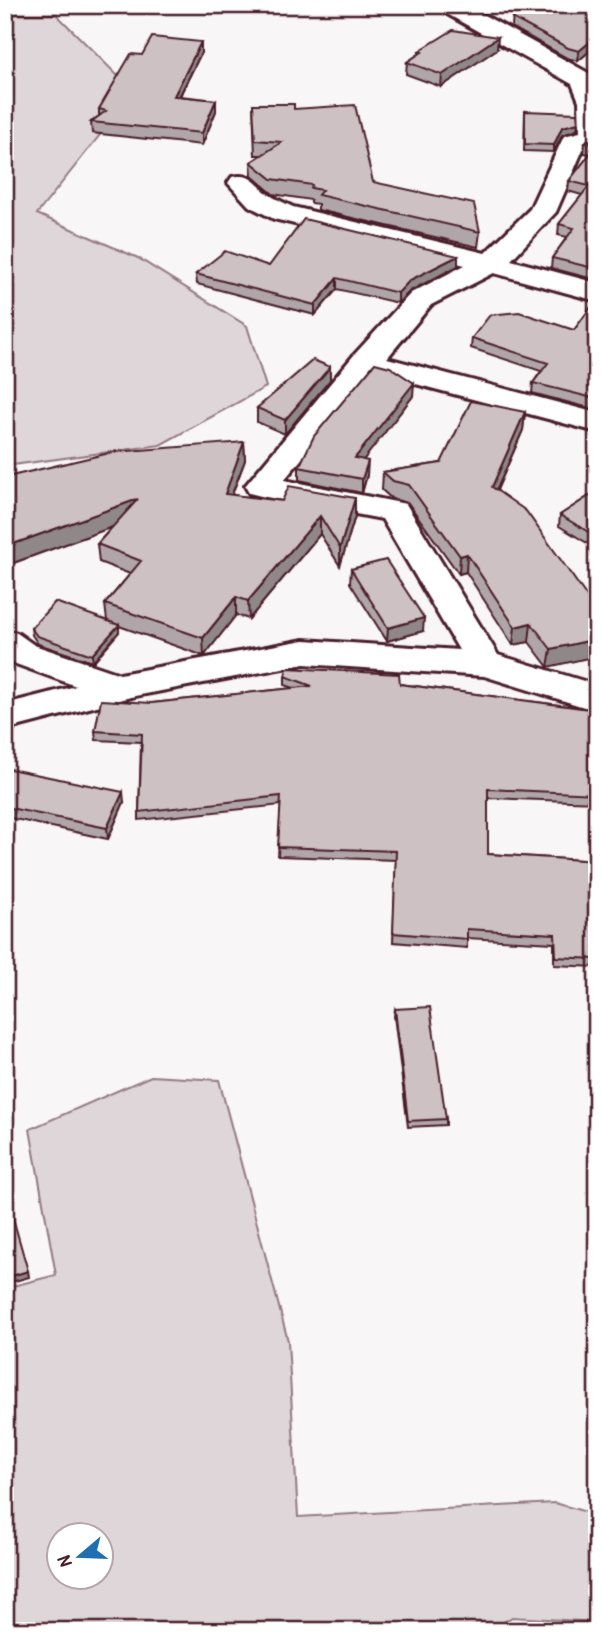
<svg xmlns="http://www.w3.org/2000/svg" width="602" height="1636" font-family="'Patrick Hand',sans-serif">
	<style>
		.green { fill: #ded6d9; stroke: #947a82; stroke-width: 2; fill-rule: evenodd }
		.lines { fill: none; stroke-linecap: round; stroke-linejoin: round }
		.minor-casing { stroke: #4a1f2b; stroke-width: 6 }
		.minor { fill: #fff; fill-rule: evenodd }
		.wall { fill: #b0a6a9; stroke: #4a1f2b; stroke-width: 2 }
		.shaded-wall { fill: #908789; stroke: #4a1f2b; stroke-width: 2 }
		.building { fill: #cdc1c4; stroke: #4a1f2b; stroke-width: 2 }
	</style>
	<rect width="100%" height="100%" fill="#f8f6f7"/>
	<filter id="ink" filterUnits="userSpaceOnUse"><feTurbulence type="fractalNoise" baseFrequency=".0143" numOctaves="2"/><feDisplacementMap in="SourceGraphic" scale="14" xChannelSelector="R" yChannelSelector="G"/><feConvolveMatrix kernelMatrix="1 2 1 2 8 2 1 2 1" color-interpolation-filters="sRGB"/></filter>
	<g filter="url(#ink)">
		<path class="green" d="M5,14H56L134,92L37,214L138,258L247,326L266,387L160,445L5,466V149L11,145L5,137Z
			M151,1076L219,1080L288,1341L298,1517L555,1503L597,1515V1622L512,1617L489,1631H5V1288L56,1275L30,1129ZM60,1534H102V1576H60Z"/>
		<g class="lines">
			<defs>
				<path id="minor" d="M436,5H466L592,75L596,80L597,150L584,147L556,212L511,260L597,283V301L494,273L431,305L387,358L597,413V432L374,373L284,480L406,504L498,655L597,685V711L484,676L304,664L135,696L5,730V704L76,686L5,660V630L17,633L34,645L120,674L304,640L459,650L382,519L261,496L249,493L245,486L354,355L411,293L465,265L274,219L249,206L228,183L232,177C251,173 254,182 267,193C275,199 285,203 293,207L485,253L530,209L564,136L580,132L579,101L572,84L440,10Z"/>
			</defs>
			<use href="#minor" class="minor-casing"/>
			<use href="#minor" class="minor"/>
		</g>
		<path class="wall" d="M485,5H597V45L578,61L567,58L512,27L513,13Z
			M201,42V53L180,96L216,100V111L202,145L92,133L91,122L99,116V109L142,55Z
			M497,49L441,87L406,74L407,62L419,54V51Z
			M253,104L294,109L373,182L480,232L478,247L318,210V204L311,203V200L273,194L252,176L251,162L262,155H255Z
			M525,111L577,130L562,135L554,152L524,151Z
			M597,142V280L551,268L552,258L567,237L558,235L559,224L582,195L568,191L569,181L590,154L584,153L585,143Z
			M269,266H458L410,291L398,303L337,289L315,315L197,284L196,274Z
			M597,299V410L532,393L533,383L541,371L471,348L472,338L574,330Z
			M330,380L285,434L257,422V408Z
			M413,396L363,460L367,475L362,493L299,480V467Z
			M525,412L523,430L497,490L597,611L548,667L529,642L513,645L466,572L459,574L408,503L392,499L382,490L383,472L441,463Z
			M244,442L245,460L232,495L282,501L355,498V516L340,566L320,534L249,619L236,615L204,656L119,626V632L93,662L38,644L32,635L31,628L107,621L105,604L130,574L99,562L97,544L112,527L5,566V467L11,476Z
			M597,478V549L559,526L560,515L595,492L592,491L594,480Z
			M351,569L423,631L387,641L350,583Z
			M285,676L400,684L597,710V764L595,763L597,778V802L488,798V854L597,861V967L554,965V943L467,938V948L393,942L396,860L278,856L281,805L139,820V812L141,742L96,740L95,731L152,703L294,688L285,685Z
			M5,768L124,802L108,839L5,817Z
			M395,1009L446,1119V1125L408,1127L394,1016Z"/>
		<path class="shaded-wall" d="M597,36V45L578,61L579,51Z
			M498,37L497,49L441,87L442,75Z
			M201,42V53L174,107V96Z
			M216,100V111L202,145V133Z
			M578,123L577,130L562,135L554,152V145L562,127Z
			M458,256V266L410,291L398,303V293L410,280Z
			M337,278V289L315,315V305Z
			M330,367V380L285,434V420Z
			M414,383L413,396L354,472L355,458Z
			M525,412L523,430L490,505L492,487Z
			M244,442L245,460L225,512V494Z
			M368,461L367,475L362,493V479Z
			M355,498V516L340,566V548Z
			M138,499L140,517L5,566V547Z
			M320,516V534L249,619L248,601Z
			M467,554L466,572L459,574L460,556Z
			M236,597V615L204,656L203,638Z
			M424,618L423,631L387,641L388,628Z
			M531,623L529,642L513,645L515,627Z
			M119,625V632L93,662L92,655Z
			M597,639V656L548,667L551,649Z
			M123,792L124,802L108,839L107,828Z
			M28,1271L29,1277L5,1284V1278Z"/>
		<path class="building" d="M515,5H597V36L579,51L568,48L512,18Z
			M453,30L498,37L442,75L407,62L422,52L419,51Z
			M152,37L201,42L174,96L216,100L202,133L91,122L106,111L99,109L131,54L142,55Z
			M253,104H294V109L355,105L373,182L474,204L480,232L318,195L322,190L311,188L312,185L272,179L251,162L282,142L255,140Z
			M525,111L577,113L578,123L562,127L554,145L525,144Z
			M587,140L597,142V144L585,143Z
			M597,145V269L552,258L574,228L559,224L589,186L569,181Z
			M304,219L458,256L410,280L398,293L337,278L315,305L196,274L225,251L269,266Z
			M597,299V399L533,383L548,363L472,338L490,315L519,312L574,330Z
			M313,360L330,367L285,420L257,408Z
			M375,363L390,367L414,383L355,458L368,461L362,479L299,467L314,436Z
			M471,401L525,412L492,487L526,511L597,611V639L551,649L531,623L515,627L467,554L460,556L409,485L393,481L383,472L441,463Z
			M244,442L225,494L282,501L289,486L355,498L340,548L320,516L248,601L236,597L203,638L105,604L141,561L97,544L138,499L5,547V467H7L11,476L114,452Z
			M597,491V537L560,515Z
			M386,560L424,618L388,628L351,569Z
			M55,602L119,625L92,655L37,636L31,628Z
			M287,668L399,674L400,684L597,710V755L594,754L597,778V794L488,789V854L597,861V959L556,957L555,934L467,929V939L393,933L396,851L278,847L281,796L139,812L142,734L95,731L101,700L152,703L312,686L285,676Z
			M5,768L123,792L107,828L5,807Z
			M430,1007L446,1119L408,1121L395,1009Z
			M5,1197H7L28,1271L5,1278Z"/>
	</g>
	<rect width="602" height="1636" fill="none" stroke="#fff" stroke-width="28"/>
	<rect x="14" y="14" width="574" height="1608" fill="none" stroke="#4a1f2b" stroke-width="2.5" filter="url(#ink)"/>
	<g transform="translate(80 1556) rotate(251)"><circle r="33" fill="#ffffff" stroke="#b7a5aa" stroke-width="2"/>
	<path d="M0-5L12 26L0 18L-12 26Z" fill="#1f6fb2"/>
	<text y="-10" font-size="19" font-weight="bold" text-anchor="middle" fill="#4a1f2b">N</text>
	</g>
</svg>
